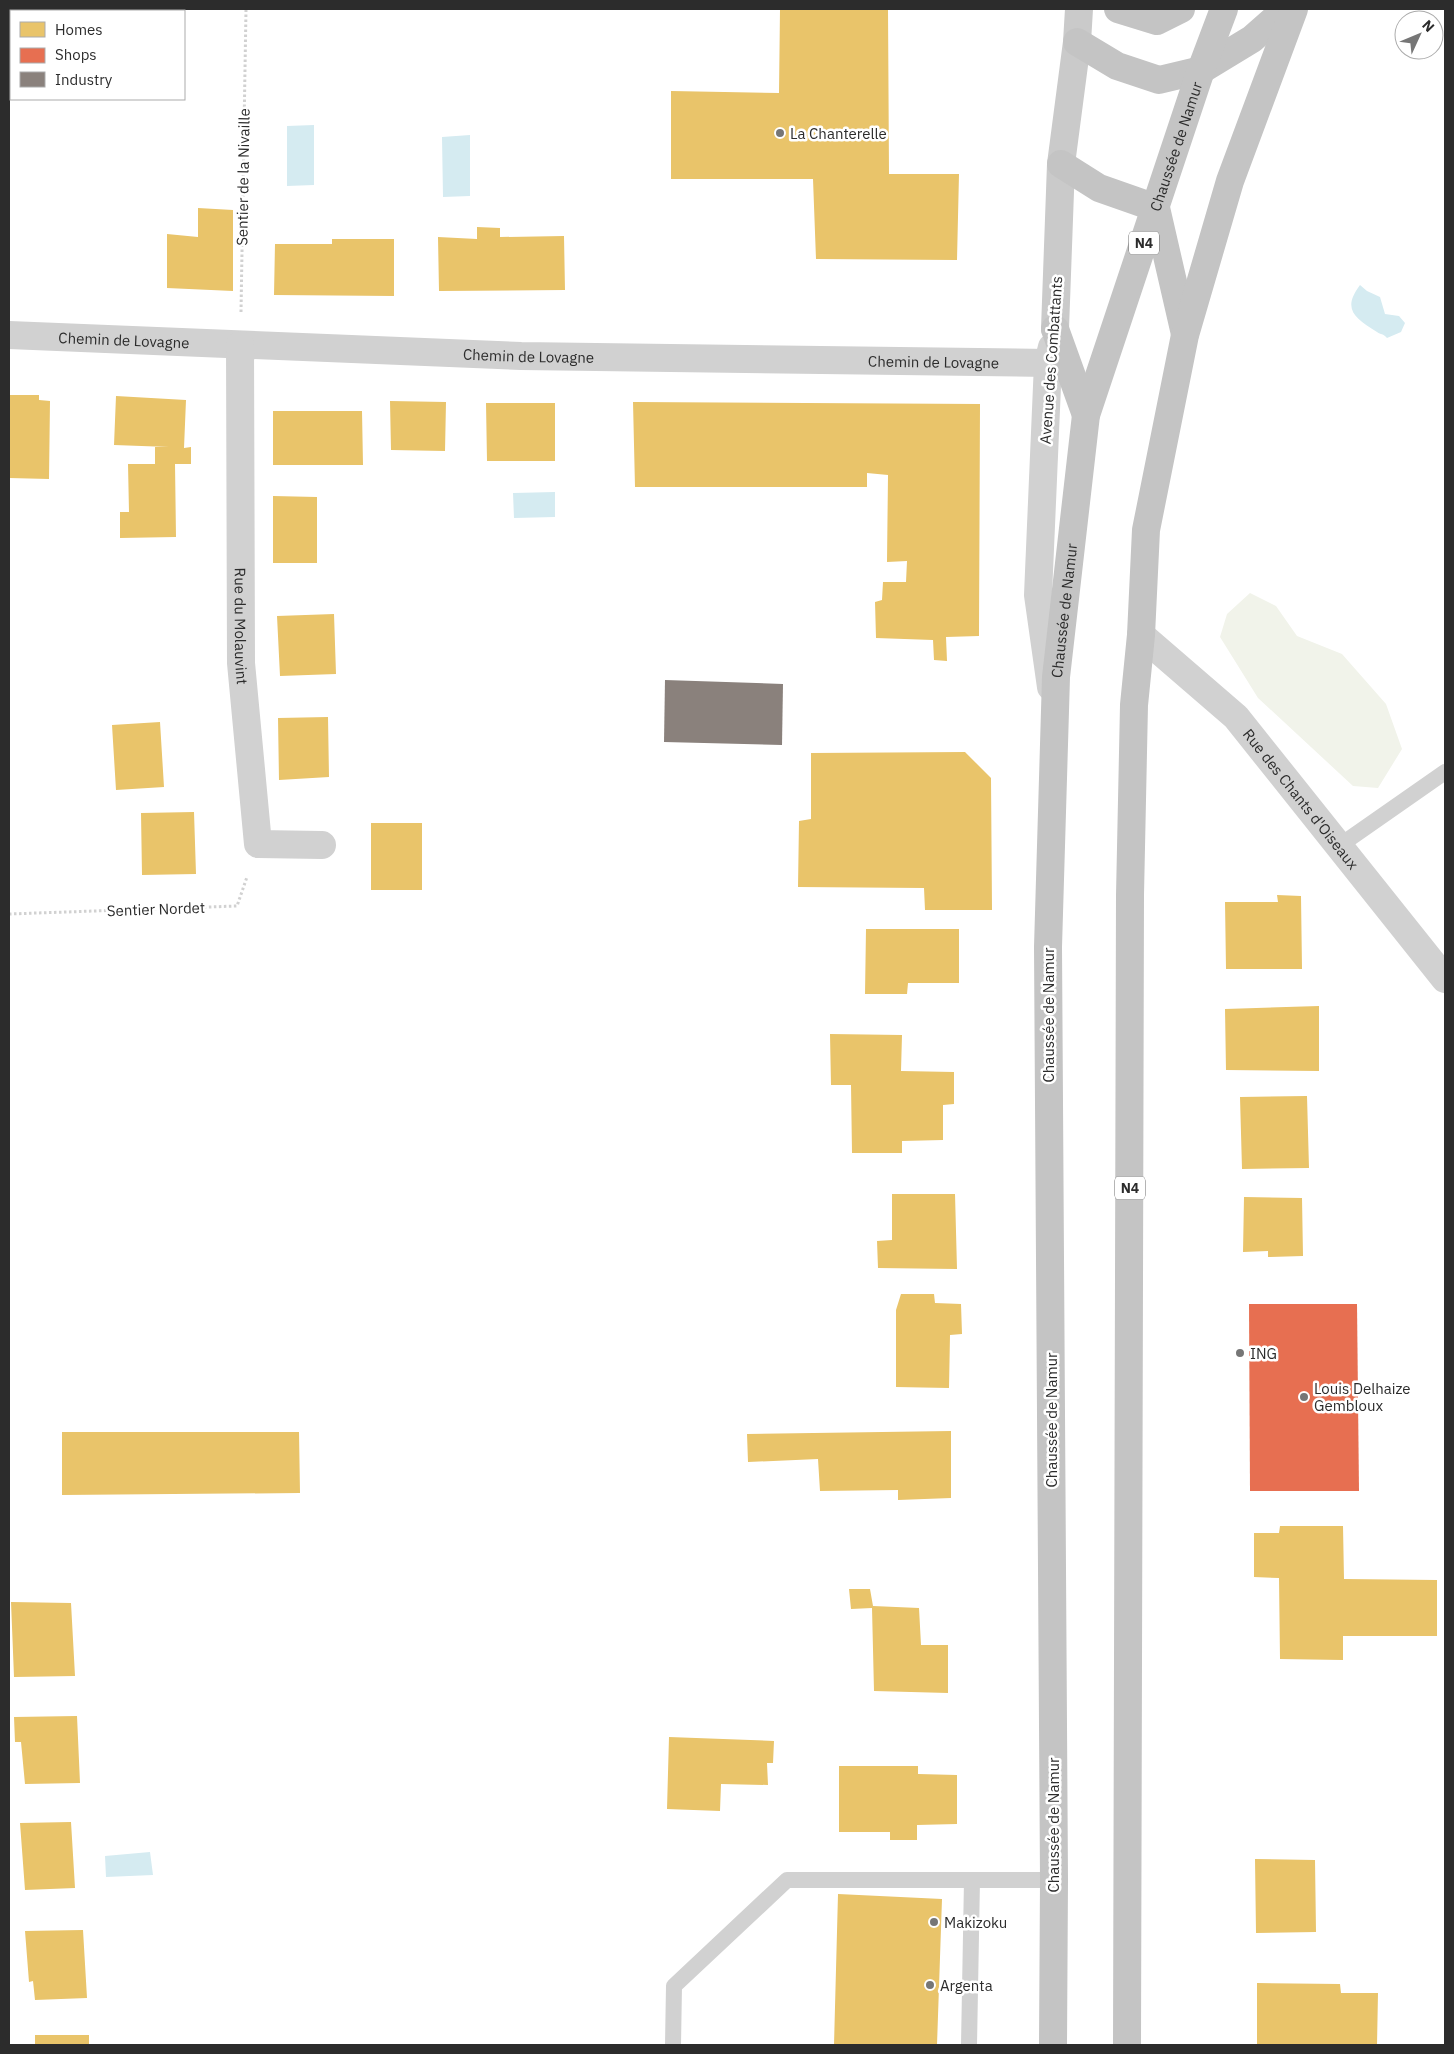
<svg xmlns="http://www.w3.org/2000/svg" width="1454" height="2054" font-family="'IBM Plex Sans',sans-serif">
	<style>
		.green { fill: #f1f3ea }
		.water { fill: #d5ebf1 }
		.homes { fill: #e9c46a }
		.shops { fill: #e76f51 }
		.industry { fill: #8a817c }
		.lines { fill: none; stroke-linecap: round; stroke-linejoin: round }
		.path { stroke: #d1d1d1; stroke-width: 3; stroke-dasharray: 2.5 2.5; stroke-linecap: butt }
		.lane { stroke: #d1d1d1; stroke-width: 16 }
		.street { stroke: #d1d1d1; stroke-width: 28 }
		.secondary { stroke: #cacaca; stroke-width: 28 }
		.primary { stroke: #c4c4c4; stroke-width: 28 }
		.poi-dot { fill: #767676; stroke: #fff; stroke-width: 2 }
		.labels { text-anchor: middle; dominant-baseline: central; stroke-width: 5; stroke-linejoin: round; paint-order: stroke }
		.shield { fill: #fff; stroke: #6b6b6b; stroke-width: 1 }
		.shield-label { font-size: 14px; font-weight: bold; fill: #2c2c2c }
		.poi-label { font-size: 15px; fill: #2c2c2c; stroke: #fff; text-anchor: start }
		.street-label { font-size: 15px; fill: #2c2c2c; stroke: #fff }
	</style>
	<rect width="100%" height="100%" fill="#fff"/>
	<path class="green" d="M1250,593L1276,606L1297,636L1342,654L1386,704L1402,749L1378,788L1353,786L1258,698L1220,637L1227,614Z"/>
	<path class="water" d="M314,125V185L287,186V126Z
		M470,135V196L443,197L442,137Z
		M1360,285L1367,291L1380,297L1385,314L1399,316L1405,323L1401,332L1387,338C1383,333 1381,335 1377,332C1354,318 1342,309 1360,285Z
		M555,492V517L514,518L513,493Z
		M150,1852L153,1875L106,1877L105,1856Z"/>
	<path class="homes" d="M780,9H888L889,174H959L957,260L816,259L813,179H671V91L779,93Z
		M198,208L233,210V291L167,288V234L198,237Z
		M477,227L500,228V237L564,236L565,290L439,291L438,237L477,239Z
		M332,239H394V296L274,295L275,244H332Z
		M9,395H39V400L50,401L49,479L9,478Z
		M116,396L186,400L184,448L191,447V464H175L176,537L120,538V512H129L128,464H155V447H169L114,445Z
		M390,401L446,402L445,451L391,450Z
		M633,402L980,404L979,636L946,637L947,661L934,660L933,640L876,638L875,602L882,600L883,582H906L907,561L887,562L888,475L867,473V487H635Z
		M486,403H555V461H487Z
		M273,411H362L363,465H273Z
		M273,496L317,497V563H273Z
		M334,614L336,674L280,676L277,616Z
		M328,717L329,777L279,780L278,718Z
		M160,722L164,787L116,790L112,725Z
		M965,752L991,778L992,910H925L924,888L798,887L799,821L811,819V753Z
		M194,812L196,874L142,875L141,813Z
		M371,823H422V890H371Z
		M1277,895L1301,896L1302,969H1226L1225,902H1278Z
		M866,929H959V983H908L907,994H865Z
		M1319,1006V1071L1226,1070L1225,1009Z
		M830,1034L902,1035L901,1071L954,1072V1104L943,1105V1140L902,1141V1153H852L851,1085H831Z
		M1307,1096L1309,1168L1242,1169L1240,1097Z
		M892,1194H955L957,1269L878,1268L877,1241L892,1240Z
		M1244,1197L1302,1198L1303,1256L1268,1257V1251L1243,1252Z
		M901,1294H934L935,1303L961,1304L962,1334L950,1335L949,1388L896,1387V1310Z
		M951,1431V1498L898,1500V1490L820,1491L818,1459L748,1462L747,1434Z
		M62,1432H299L300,1493L62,1495Z
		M1280,1526H1343L1344,1579L1437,1580V1636H1343V1660L1280,1659L1279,1578L1254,1577V1533H1279Z
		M849,1589H870L873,1606L919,1608L921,1645H948V1693L874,1691L872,1608L851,1609Z
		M11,1602L71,1603L75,1676L14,1677Z
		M77,1716L80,1783L25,1784L21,1742H15L14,1717Z
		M669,1737L774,1741L773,1763H767L768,1785L721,1784L720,1811L667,1809Z
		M839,1766H918V1774L957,1775V1824L917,1825V1840H890V1832H839Z
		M71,1822L75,1888L25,1890L20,1823Z
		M1255,1859L1315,1860L1316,1932L1256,1933Z
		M838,1894L942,1899L937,2045H834Z
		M83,1930L87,1998L35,2000L33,1981L29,1982L25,1931Z
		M1257,1983L1340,1984L1341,1993H1378L1377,2045H1257Z
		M35,2035H89V2045H35Z"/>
	<path class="shops" d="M1249,1304H1357L1359,1491H1250Z"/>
	<path class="industry" d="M665,680L783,684L782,745L664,742Z"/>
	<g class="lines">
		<path class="path" d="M241,312L246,9
			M9,914L237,906L247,877"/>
		<path class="lane" d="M1339,846L1445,772
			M673,2045L674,1986L787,1880H1054
			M969,2045L972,1880"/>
		<g class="street">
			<path id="s1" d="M9,335L521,356L1048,363"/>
			<path id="s2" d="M240,345L241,663L258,844L322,845"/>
			<path id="s3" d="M1141,635L1236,717L1445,979"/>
			<path d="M1051,687L1038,595L1048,363L1052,347"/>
		</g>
		<path class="secondary" d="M1055,329L1061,164L1077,42L1079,9"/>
		<g class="primary">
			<path d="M1118,9L1157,21L1181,9"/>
			<path d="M1077,42L1117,66L1159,80L1201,70L1252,39L1286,9"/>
			<path d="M1061,164L1099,188L1156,208L1185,334"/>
			<path d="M1055,329L1086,415"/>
			<path id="s4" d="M1053,2045L1054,1880L1048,947L1056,677L1086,415L1201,70L1224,9"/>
			<path d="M1127,2045L1130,895L1134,705L1141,635L1146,530L1185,335L1230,181L1294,9"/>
		</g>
	</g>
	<g class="poi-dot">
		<circle cx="780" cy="133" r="5"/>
		<circle cx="1240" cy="1353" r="5"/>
		<circle cx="1304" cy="1397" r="5"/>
		<circle cx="934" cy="1922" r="5"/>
		<circle cx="930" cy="1985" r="5"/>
	</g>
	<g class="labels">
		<g class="shield">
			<rect x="1129" y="231.5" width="30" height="23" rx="4"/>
			<rect x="1115" y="1176.5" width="30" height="23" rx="4"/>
		</g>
		<g class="shield-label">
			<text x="1144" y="243">N4</text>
			<text x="1130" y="1188">N4</text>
		</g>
		<g class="poi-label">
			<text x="790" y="133">La Chanterelle</text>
			<text x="1250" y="1353">ING</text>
			<text x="1314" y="1388">Louis Delhaize<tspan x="1314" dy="17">Gembloux</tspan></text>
			<text x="944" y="1922">Makizoku</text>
			<text x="940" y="1985">Argenta</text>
		</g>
		<g class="street-label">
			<text stroke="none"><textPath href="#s4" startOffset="1915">Chaussée de Namur</textPath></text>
			<text transform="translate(243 177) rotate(-89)">Sentier de la Nivaille</text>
			<text stroke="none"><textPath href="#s1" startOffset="115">Chemin de Lovagne</textPath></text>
			<text stroke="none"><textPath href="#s1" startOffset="520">Chemin de Lovagne</textPath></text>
			<text transform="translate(1051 360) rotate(-86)">Avenue des Combattants</text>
			<text stroke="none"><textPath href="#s1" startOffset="925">Chemin de Lovagne</textPath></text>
			<text stroke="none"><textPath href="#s4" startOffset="1435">Chaussée de Namur</textPath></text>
			<text stroke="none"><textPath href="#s2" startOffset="281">Rue du Molauvint</textPath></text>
			<text stroke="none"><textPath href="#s3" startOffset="230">Rue des Chants d'Oiseaux</textPath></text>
			<text transform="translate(156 909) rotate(-2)">Sentier Nordet</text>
			<text transform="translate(1048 1015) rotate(-90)">Chaussée de Namur</text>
			<text transform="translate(1051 1420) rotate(-90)">Chaussée de Namur</text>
			<text transform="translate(1053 1825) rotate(-90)">Chaussée de Namur</text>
		</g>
	</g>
	<rect width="1454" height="2054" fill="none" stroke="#2c2c2c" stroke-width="20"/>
	<rect x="10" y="10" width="175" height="90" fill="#ffffff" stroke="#ababab"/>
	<rect x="20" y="22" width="25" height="15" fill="#e9c46a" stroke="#ababab"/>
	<text x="55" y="35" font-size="15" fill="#2c2c2c">Homes</text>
	<rect x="20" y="48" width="25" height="15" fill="#e76f51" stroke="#ababab"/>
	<text x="55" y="60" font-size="15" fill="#2c2c2c">Shops</text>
	<rect x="20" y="72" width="25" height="15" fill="#8a817c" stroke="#ababab"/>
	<text x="55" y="85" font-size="15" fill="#2c2c2c">Industry</text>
	<g transform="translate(1419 35) rotate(46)"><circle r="24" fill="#ffffff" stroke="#ababab"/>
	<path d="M0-4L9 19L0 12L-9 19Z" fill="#767676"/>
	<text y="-8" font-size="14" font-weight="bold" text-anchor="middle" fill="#2c2c2c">N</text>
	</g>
</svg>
